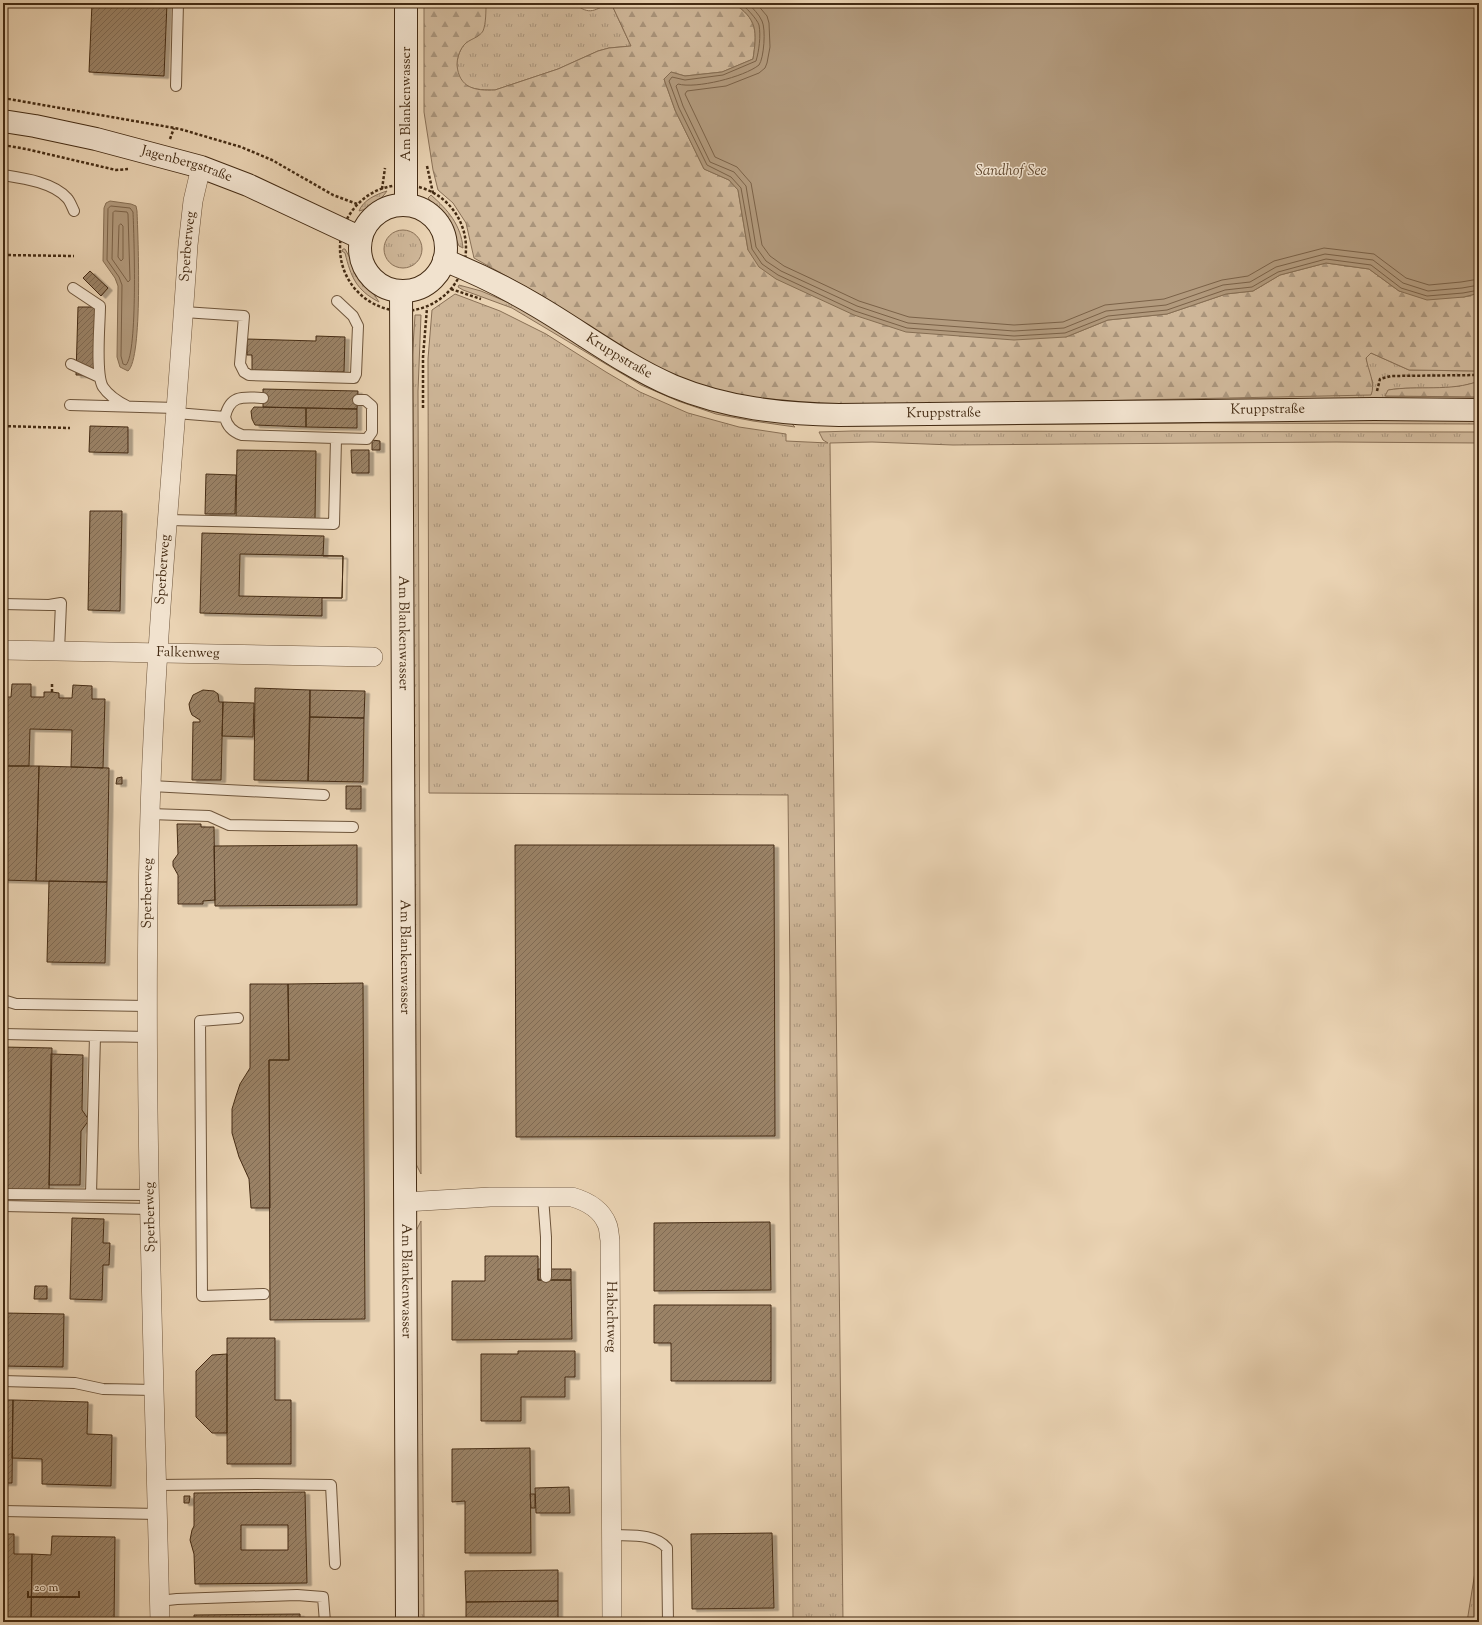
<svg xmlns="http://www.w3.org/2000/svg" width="1482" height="1625" font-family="'Sorts Mill Goudy',serif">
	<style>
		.grass { fill: url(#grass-tufts); stroke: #897056 }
		.forest { fill: url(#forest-firs); stroke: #897056 }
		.water { fill: #b29a7d; stroke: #866e53 }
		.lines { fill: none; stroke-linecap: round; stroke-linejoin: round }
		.shore { stroke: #7b6248; stroke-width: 1 }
		.building { fill: url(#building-hatch); stroke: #442b13; fill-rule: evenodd; filter: url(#shadow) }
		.lane-casing { stroke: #6e553b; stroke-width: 12 }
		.street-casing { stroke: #6e553b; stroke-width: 20 }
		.secondary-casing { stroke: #442b13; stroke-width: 24 }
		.path { stroke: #442b13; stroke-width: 2.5; stroke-dasharray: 3 2; stroke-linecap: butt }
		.lane { stroke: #f1e2ce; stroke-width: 10 }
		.street { stroke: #f1e2ce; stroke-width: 19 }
		.secondary { stroke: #f1e2ce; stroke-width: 22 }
		.labels { text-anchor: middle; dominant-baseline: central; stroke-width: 3; stroke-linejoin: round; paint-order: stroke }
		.street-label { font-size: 14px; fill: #442b13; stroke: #f1e2ce }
		.water-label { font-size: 15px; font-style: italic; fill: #60472e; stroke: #f1e2ce }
	</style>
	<defs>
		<pattern id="grass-tufts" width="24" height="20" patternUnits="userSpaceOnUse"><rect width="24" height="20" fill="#ceb698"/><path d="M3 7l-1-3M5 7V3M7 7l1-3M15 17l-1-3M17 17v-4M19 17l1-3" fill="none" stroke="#a9947b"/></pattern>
		<pattern id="forest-firs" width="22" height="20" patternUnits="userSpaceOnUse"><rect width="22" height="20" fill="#ceb698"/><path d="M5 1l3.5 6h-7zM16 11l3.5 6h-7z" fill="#a9947b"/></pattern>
		<pattern id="building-hatch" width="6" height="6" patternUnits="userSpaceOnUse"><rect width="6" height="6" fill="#9a8266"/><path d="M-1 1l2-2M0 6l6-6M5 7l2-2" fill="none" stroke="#7f6b53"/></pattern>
		<filter id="shadow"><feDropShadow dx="4.5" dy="2.5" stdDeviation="0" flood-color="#0004"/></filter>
	</defs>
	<rect width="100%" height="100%" fill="#ead3b3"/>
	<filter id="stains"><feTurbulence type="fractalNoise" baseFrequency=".005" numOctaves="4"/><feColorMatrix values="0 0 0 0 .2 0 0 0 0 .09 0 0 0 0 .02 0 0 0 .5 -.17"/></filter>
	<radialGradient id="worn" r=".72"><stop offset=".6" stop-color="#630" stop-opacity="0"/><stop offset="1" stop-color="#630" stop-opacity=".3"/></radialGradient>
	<path class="grass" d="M486,3H574C591,17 594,9 611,3L631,46L609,48L598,51L558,69L495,90C486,90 475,90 467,86C453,79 455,57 463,46C467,41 472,38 478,36Z
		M387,191C379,202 372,208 359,211C363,200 377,194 387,191Z
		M431,195C448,210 461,225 463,248L459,246L450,224L428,198Z
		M384 249a19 19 0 1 1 38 0a19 19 0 1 1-38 0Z
		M343,249H345C351,258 353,268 359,277C365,286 374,292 379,302C356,290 351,277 345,253L342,251Z
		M459,285L481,291L519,307L559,330L790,422L795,427L753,421L716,414L678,401L641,385L512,308L463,290L458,287Z
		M455,294L500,311L546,334L606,372L640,392L688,413L739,427L786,434V441L828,443L823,440L819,432L852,431L1479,432V443L1336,442L953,445L872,442L830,443L843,1622H793L790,1183V976L788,795L429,793L428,359L432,310Z
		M415,315H421L418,391L421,1174L416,1164L412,363Z
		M1371,353L1409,370L1479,371V381C1451,393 1418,385 1389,390L1386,396L1479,397V402L992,403L1129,400L1373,383L1368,370L1366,358Z
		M1479,419V424L1205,423L848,426V424Z
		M421,1221L424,1622H416L414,1250L416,1231Z
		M1479,1547V1622H1467Z"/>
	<path class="forest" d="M424,3H486C486,10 486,24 483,31C479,38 469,39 464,45C459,51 457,59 457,65C459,88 475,91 495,90L558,69L598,51L609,48L631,46L611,3H733C758,19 757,32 753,59L722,72L685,76L671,72L664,79L675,110L704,169L729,180L738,190L748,250L1066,337L1108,320L1167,314L1226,294L1253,291L1280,275L1326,263L1369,269L1399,291L1464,297L1479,293V371L1409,370L1371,353L1366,358C1368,370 1376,384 1371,395L851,406L747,399L697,385L655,366L611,341L544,297L474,258L466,223L453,203L438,190L433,170L424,112Z
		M1479,381V397L1385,396L1388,390C1418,385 1450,392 1479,381Z"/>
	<path class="water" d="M733,3H1479V293L1464,297L1427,300L1399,291L1369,269L1326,263L1280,275L1253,291L1226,294L1167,314L1108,320L1066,337L1014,340L906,332L854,315L776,279L759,267L748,250L738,190L729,180L704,169L675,110L664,79L671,72L685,76L722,72L753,59C757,32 758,19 733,3Z
		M110,201L131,204L136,206L137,211C138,236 143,358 128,371L120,367L117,357L118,286L115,278L103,261L104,208L106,203Z"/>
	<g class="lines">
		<path class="shore" d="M740,3C745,6 757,19 759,25C761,36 759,51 756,61L723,75L685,80L672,77L669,81L679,108L707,165L731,177L741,188L752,249L762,264L778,275L855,311L907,328L1014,336L1065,333L1108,316L1167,310L1225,290L1252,287L1278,272L1326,259L1371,265L1401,288L1427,296L1463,293L1479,290
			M748,3C753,9 759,14 762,21C766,29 764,58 759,65C744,77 696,89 678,84L676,86L683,106L710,162L734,172L746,186L756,247L766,261L781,271L857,306L908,323L1014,331L1064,328L1106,311L1166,305L1223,285L1250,282L1276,267L1325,254L1373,260L1403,283L1428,291L1462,288L1479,285
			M756,3L767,16L769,23L770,47L767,63L765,68L759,73L726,86L687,91L685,94L715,157L737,167L751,183L762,245L770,256L784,266L859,301L909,317L1014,325L1063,322L1105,305L1164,299L1222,280L1248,276L1274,261L1324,248L1374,254L1406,278L1429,285L1461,282L1479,279
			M111,206L130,208L133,212C134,235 138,352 126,365L123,364L121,356L122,285L119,277L107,260L108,209Z
			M115,211L127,212L128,214L130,280L128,282L112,259L113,213Z
			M121,224L123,226V259L121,261L118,257L119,226Z"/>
	</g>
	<path class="building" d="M92,3H167L164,76L89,72Z
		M90,271L108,288L101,296L83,278Z
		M78,307H99L98,375H76Z
		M316,336L345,337L344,372L252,370V355H247V339L316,341Z
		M263,389L358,391L357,409L263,407Z
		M254,407L306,408V427L255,425L252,419L251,411Z
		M306,408L357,409V428L306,427Z
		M90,426L128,427V453L89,452Z
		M372,440L380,441V450H372Z
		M237,450L316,451L315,519L236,518Z
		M351,450H369V473H352Z
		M206,474L236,475L235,514H205Z
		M90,511H122L120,611L88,610Z
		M202,533L324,536L323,556H343L342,598H322V616L200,613Z
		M240,554L343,556L342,598L239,596Z
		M12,684H31V697H44V692H52L59,693V698H72L73,685L92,686V699H105L103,768L71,767L72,730L30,729L29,766H3V697H11Z
		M255,688L310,690L308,781L254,780Z
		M203,690L214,691L218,694L219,702H223L221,780H192L193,722H200V720L192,715L190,710L189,704L193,695Z
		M310,690L365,691L364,718L310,717Z
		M223,702L254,703L253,737L222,736Z
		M310,717L364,718L363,782L308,781Z
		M3,766H39L36,881L3,880Z
		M39,766L109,768L107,882L36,881Z
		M122,777V784H116L117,778Z
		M346,786H361V809H346Z
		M177,824H201V827H214L215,900L203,901V904H178V875L173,866V861L178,854Z
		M357,845V905L215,906L214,846Z
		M515,845H774L775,1136L516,1137Z
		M49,881L107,882L105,963L47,962Z
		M363,983L365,1319L270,1320L269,1060H289L288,984Z
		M250,984H288L289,1060H269L270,1208H251L249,1179L239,1157L232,1133V1109L236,1096L240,1084L250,1068Z
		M3,1047L52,1048L49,1191L3,1190Z
		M51,1054L83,1055L82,1110L89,1120L81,1131L80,1185H49Z
		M72,1218L104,1219L103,1243H110L109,1265H103L102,1300L70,1299Z
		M770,1222L771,1290L654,1291V1223Z
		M485,1256H538V1280H571L572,1339L452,1340V1281H485Z
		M538,1269H571V1280H538Z
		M35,1286H47V1299H34Z
		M654,1305H771V1381H671V1343H654Z
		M3,1313L64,1314L63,1367L3,1366Z
		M227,1338H275V1400H291V1464H227Z
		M518,1351H575V1377H565V1397H521V1421H481V1354H518Z
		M227,1354V1433H212L196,1417V1371L212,1355Z
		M3,1400H13L12,1483H3Z
		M13,1400L88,1402L87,1434L112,1435L111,1486L42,1484V1459L12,1458Z
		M530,1448L531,1553H465V1501L452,1502V1449Z
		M569,1487L570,1513H536L535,1488Z
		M305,1492L307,1583L195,1584L194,1554L190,1540L192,1530L194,1526V1493ZM241,1525H288V1550H241Z
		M530,1494H535V1508H531Z
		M184,1496H190L189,1503H184Z
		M772,1533L774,1608L692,1609L691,1534Z
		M3,1534H14V1554H32L31,1622H3Z
		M52,1536L115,1537L114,1622H31L32,1554L51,1555Z
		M558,1570V1601L466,1602L465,1571Z
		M558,1601V1622H466V1602Z
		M300,1614V1622H194V1615Z"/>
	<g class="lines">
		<defs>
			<path id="lane" d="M176,86L178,3
				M3,175C22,178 53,182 67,198C70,201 72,207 74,211
				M73,288L100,306C100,324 95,374 103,387C109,396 117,401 127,406
				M184,312L244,316L240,364L244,372L249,375L354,378L356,374L358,326L353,316L337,301
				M71,364L99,377
				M263,398C244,397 230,394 225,417C227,427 233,432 242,435L367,439L372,432V406L365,400H358
				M70,405L176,408
				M176,413L225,417
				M168,520L334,524L336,439
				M3,604L49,605L61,603L59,651
				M151,786L324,795
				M150,814L209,816L229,825L353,827
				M3,1000L16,1004H24L147,1006
				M238,1018L200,1021L202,1296L264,1294
				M3,1034L147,1037
				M3,1194L150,1195
				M91,1194L95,1036
				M543,1197L546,1237V1277
				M3,1206L150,1209
				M3,1381L75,1383L103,1389L155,1390
				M157,1485L257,1484L331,1485L335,1564
				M3,1511L158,1514
				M612,1535C631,1536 654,1533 667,1548L668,1622
				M159,1601L177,1599L297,1595L323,1597L325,1622"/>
			<g id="street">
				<path id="s1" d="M3,650L373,657"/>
				<path id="s2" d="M405,1202L490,1197H572C586,1201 601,1209 607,1224C609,1228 609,1235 610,1240L612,1622"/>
				<path id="s3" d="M160,1622C154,1352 142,1081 150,812C156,622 176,434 188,245L193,201L201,167"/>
			</g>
			<g id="secondary">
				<path d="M406,3V205"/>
				<path id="s4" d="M3,121L35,126L96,139L201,167L248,185L361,238"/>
				<circle cx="403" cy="248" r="43"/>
				<path id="s5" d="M444,260C476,273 507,288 537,306C583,333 624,365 673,386C726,408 782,414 839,415L1374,409L1479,410"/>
				<path id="s6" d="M401,292L407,1622"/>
			</g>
		</defs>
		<use href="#lane" class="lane-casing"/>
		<use href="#street" class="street-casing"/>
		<use href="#secondary" class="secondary-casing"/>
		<path class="path" d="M3,98L180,129L241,147L272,160L333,195L357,204
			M170,139L174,128
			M3,145L26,149L116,170L128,169
			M427,166L433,193
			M340 248a63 63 0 1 1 126 0a63 63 0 1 1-126 0Z
			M382,189L385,168
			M3,255L74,256
			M451,289L481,299
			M1377,391L1380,379L1391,376L1479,375
			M423,408V357L427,308
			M3,426L70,428
			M52,692V684"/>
		<use href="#lane" class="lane"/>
		<use href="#street" class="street"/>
		<use href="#secondary" class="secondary"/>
	</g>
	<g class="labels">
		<g class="street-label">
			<text transform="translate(407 104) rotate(-90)">Am Blankenwasser</text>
			<text stroke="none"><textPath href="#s4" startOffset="189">Jagenbergstraße</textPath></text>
			<text stroke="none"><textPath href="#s3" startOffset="1377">Sperberweg</textPath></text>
			<text stroke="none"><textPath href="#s5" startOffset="200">Kruppstraße</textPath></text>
			<text stroke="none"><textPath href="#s5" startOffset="860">Kruppstraße</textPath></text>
			<text stroke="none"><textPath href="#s5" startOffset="536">Kruppstraße</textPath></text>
			<text stroke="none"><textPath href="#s3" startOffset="1053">Sperberweg</textPath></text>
			<text stroke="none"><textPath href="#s6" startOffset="341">Am Blankenwasser</textPath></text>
			<text stroke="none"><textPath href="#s1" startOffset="185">Falkenweg</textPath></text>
			<text stroke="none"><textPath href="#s3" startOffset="729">Sperberweg</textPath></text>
			<text stroke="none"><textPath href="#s6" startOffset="665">Am Blankenwasser</textPath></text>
			<text transform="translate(151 1217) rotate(-91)">Sperberweg</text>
			<text stroke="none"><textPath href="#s6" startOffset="989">Am Blankenwasser</textPath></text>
			<text stroke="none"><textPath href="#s2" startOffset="306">Habichtweg</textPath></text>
		</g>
		<g class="water-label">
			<text x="1011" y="171">Sandhof See</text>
		</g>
	</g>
	<rect width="1482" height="1625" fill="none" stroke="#ead3b3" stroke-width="16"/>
	<rect x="4" y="4" width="1474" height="1617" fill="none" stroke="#442b13" stroke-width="2"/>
	<rect x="8" y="8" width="1466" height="1609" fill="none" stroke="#442b13"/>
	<path d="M28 1591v6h51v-6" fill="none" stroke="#442b13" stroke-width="2"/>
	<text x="34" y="1591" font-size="12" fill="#442b13" stroke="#f1e2ce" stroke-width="3" paint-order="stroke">20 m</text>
	<rect width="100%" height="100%" filter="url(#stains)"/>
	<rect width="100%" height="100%" fill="url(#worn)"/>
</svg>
